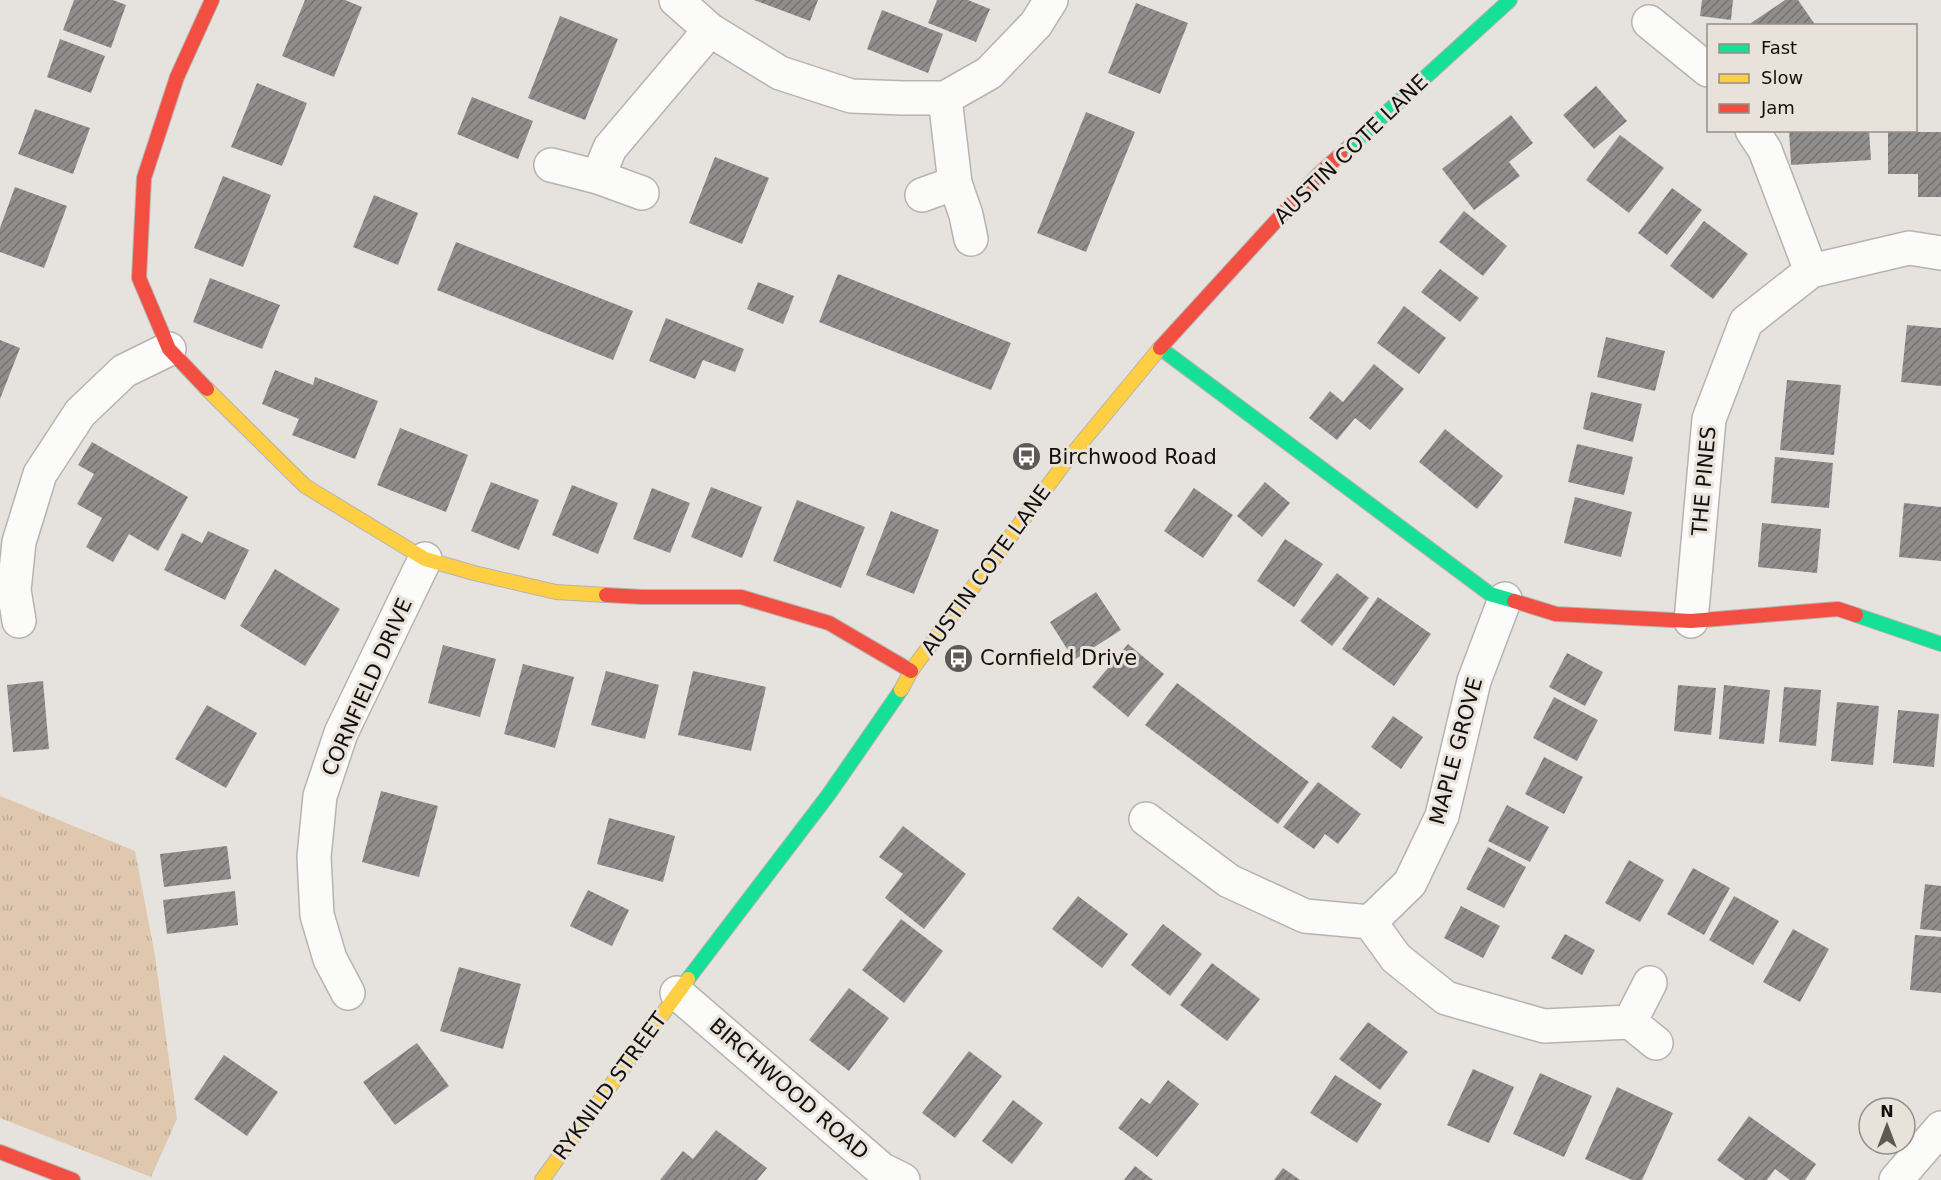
<svg xmlns="http://www.w3.org/2000/svg" width="1941" height="1180" font-family="'DejaVu Sans',sans-serif">
	<style>
		.grass { fill: url(#grass-tufts) }
		.building { fill: url(#building-hatch) }
		.lines { fill: none; stroke-linecap: round; stroke-linejoin: round }
		.street-casing { stroke: #b6b3b0; stroke-width: 36 }
		.fast-casing { stroke: #b6b3b0; stroke-width: 16 }
		.slow-casing { stroke: #b6b3b0; stroke-width: 16 }
		.jam-casing { stroke: #b6b3b0; stroke-width: 16 }
		.street { stroke: #fbfbfa; stroke-width: 33 }
		.fast { stroke: #16e098; stroke-width: 14 }
		.slow { stroke: #ffcf43; stroke-width: 14 }
		.jam { stroke: #f24e42; stroke-width: 14 }
		.labels { text-anchor: middle; dominant-baseline: central; stroke-width: 6; stroke-linejoin: round; paint-order: stroke }
		.street-label { font-size: 21px; fill: #120f0d; stroke: #e9e2da }
		.poi-label { font-size: 21px; fill: #120f0d; stroke: #e9e2da; text-anchor: start }
	</style>
	<defs>
		<pattern id="grass-tufts" width="24" height="20" patternUnits="userSpaceOnUse" patternTransform="scale(1.5)"><rect width="24" height="20" fill="#dfc8ae"/><path d="M3 7l-1-3M5 7V3M7 7l1-3M15 17l-1-3M17 17v-4M19 17l1-3" fill="none" stroke="#beab94"/></pattern>
		<pattern id="building-hatch" width="6" height="6" patternUnits="userSpaceOnUse" patternTransform="scale(1.5)"><rect width="6" height="6" fill="#908e8d"/><path d="M-1 1l2-2M0 6l6-6M5 7l2-2" fill="none" stroke="#747272"/></pattern>
	</defs>
	<rect width="100%" height="100%" fill="#e6e2de"/>
	<path class="grass" d="M0,796L135,851L155,956L177,1119L151,1177L0,1118Z"/>
	<path class="building" d="M74,0H113L126,5L111,48L63,30Z
		M305,0H345L362,7L334,77L282,56Z
		M754,0H818L810,21Z
		M937,0H968L990,9L976,42L928,23Z
		M1702,0H1733L1731,20L1700,16Z
		M1785,0H1798L1816,26H1753L1751,23Z
		M1136,3L1188,23L1160,94L1108,73Z
		M882,10L943,34L928,73L867,49Z
		M560,16L618,39L585,120L528,98Z
		M60,39L105,56L91,93L47,77Z
		M257,83L307,103L282,166L231,147Z
		M1596,86L1627,121L1594,149L1563,115Z
		M472,97L533,121L518,159L457,134Z
		M35,109L90,128L73,174L18,154Z
		M1086,112L1135,132L1086,252L1037,233Z
		M1511,115L1533,143L1509,162L1520,176L1474,210L1442,169Z
		M1789,130H1869L1871,160L1791,165Z
		M1888,132H1941V197H1918V174H1888Z
		M1620,135L1664,168L1629,213L1586,180Z
		M715,157L769,178L742,244L689,223Z
		M223,176L271,195L243,267L194,248Z
		M15,187L67,206L44,268L0,252V228Z
		M1672,188L1702,210L1667,255L1638,233Z
		M374,195L418,213L398,265L353,247Z
		M1464,211L1507,246L1483,276L1439,242Z
		M1704,221L1748,254L1713,299L1670,266Z
		M456,242L633,311L613,360L437,290Z
		M1440,269L1479,298L1460,322L1421,292Z
		M838,274L1011,343L991,390L819,322Z
		M210,278L280,305L262,349L193,322Z
		M758,282L794,296L783,324L747,309Z
		M1404,306L1446,338L1419,374L1377,343Z
		M666,318L744,349L735,372L703,360L695,379L649,361Z
		M1907,325L1941,328V386L1901,382Z
		M1606,337L1665,351L1655,391L1597,377Z
		M0,340L20,348L0,399Z
		M1374,364L1404,389L1370,430L1355,418L1337,440L1309,418L1330,391L1343,402Z
		M275,370L313,385L315,377L378,401L355,459L292,435L299,419L262,404Z
		M1787,380L1841,385L1834,455L1780,450Z
		M1591,392L1642,404L1633,442L1583,429Z
		M400,428L468,455L446,512L377,485Z
		M1445,429L1503,476L1477,509L1419,462Z
		M92,442L188,497L158,551L129,534L113,562L86,547L102,518L77,504L94,474L78,465Z
		M1577,444L1633,457L1624,495L1568,482Z
		M1775,457L1833,463L1829,508L1771,503Z
		M491,482L539,500L519,550L471,531Z
		M1265,482L1290,503L1262,537L1237,516Z
		M572,485L618,503L598,554L552,535Z
		M711,487L762,507L742,558L691,537Z
		M652,488L690,503L670,553L633,539Z
		M1194,488L1233,515L1203,558L1164,531Z
		M1575,497L1632,512L1621,557L1564,543Z
		M797,500L865,527L841,588L773,561Z
		M1904,503L1941,507V561L1899,557Z
		M891,511L939,530L914,594L866,575Z
		M1762,523L1821,529L1817,573L1758,567Z
		M208,531L249,550L225,600L164,570L182,533L202,543Z
		M1285,539L1323,564L1294,607L1257,581Z
		M275,569L340,609L305,666L240,626Z
		M1337,573L1369,598L1332,646L1300,621Z
		M1096,592L1121,630L1074,660L1050,622Z
		M1378,597L1431,634L1394,686L1342,649Z
		M1128,644L1164,674L1128,717L1092,687Z
		M443,645L496,659L480,717L428,703Z
		M1567,653L1603,672L1585,706L1549,687Z
		M523,664L574,677L555,748L504,734Z
		M606,671L659,685L645,739L591,725Z
		M693,671L766,687L751,751L678,735Z
		M43,681L49,749L13,752L7,685Z
		M1177,683L1309,782L1278,824L1145,725Z
		M1678,685L1716,688L1711,735L1674,731Z
		M1724,685L1770,690L1764,744L1719,739Z
		M1784,687L1821,690L1816,746L1779,742Z
		M1554,697L1598,720L1577,761L1533,738Z
		M1837,702L1879,706L1873,765L1831,761Z
		M207,705L257,733L226,788L175,759Z
		M1898,710L1939,714L1934,767L1893,763Z
		M1393,716L1423,737L1401,769L1371,747Z
		M1544,757L1583,777L1564,814L1525,794Z
		M1318,782L1361,814L1338,844L1325,834L1314,849L1283,827Z
		M381,791L438,806L419,877L362,862Z
		M1507,805L1549,827L1530,862L1488,841Z
		M609,818L675,836L663,882L597,864Z
		M903,826L966,874L924,929L885,898L903,874L879,857Z
		M227,846L231,879L164,887L160,854Z
		M1488,847L1526,867L1504,908L1466,889Z
		M1629,860L1664,880L1640,922L1605,903Z
		M1693,868L1730,888L1704,935L1667,914Z
		M1925,884L1941,886V931L1920,929Z
		M588,890L629,910L612,946L570,926Z
		M235,891L238,925L167,934L163,900Z
		M1078,896L1128,934L1102,968L1052,929Z
		M1734,896L1779,921L1753,965L1709,940Z
		M1461,906L1500,926L1483,958L1444,938Z
		M901,919L943,951L904,1003L862,970Z
		M1163,924L1202,954L1170,996L1131,965Z
		M1793,929L1829,949L1800,1002L1763,982Z
		M1565,934L1595,950L1582,975L1551,958Z
		M1915,935L1941,937V993L1910,990Z
		M1212,963L1260,999L1227,1041L1180,1005Z
		M459,967L521,984L503,1049L440,1031Z
		M849,988L889,1018L849,1071L809,1040Z
		M1368,1022L1408,1052L1380,1090L1339,1059Z
		M417,1043L449,1086L395,1125L363,1082Z
		M969,1051L1002,1076L955,1138L922,1113Z
		M224,1055L278,1092L247,1136L194,1099Z
		M1473,1069L1514,1087L1489,1143L1447,1125Z
		M1540,1073L1592,1096L1564,1157L1513,1134Z
		M1335,1075L1382,1104L1357,1143L1310,1113Z
		M1168,1080L1199,1104L1157,1157L1118,1128L1141,1098L1150,1104Z
		M1617,1087L1673,1113L1642,1180H1632L1585,1159Z
		M1013,1100L1043,1123L1012,1164L982,1141Z
		M1749,1116L1816,1164L1805,1180H1790L1775,1169L1767,1180H1745L1717,1160Z
		M716,1130L767,1168L757,1180H660L683,1151L693,1159Z
		M1135,1166L1153,1180H1124Z
		M1283,1168L1300,1180H1274Z"/>
	<g class="lines">
		<defs>
			<path id="street" d="M676,0L710,30L780,73L851,96L904,98H945L989,73L1036,24L1051,0
				M1649,22L1708,70
				M945,98L955,183L966,215L971,239
				M1752,130L1765,150L1811,271
				M551,165L598,177L642,193
				M598,177L610,148L710,30
				M922,195L955,183
				M19,621L14,590L19,542L40,474L80,413L124,371L169,349
				M1691,621L1709,419L1746,322L1811,271L1909,248L1941,253
				M1146,819L1229,881L1305,916L1370,922L1410,883L1442,816L1474,681L1505,599
				M1370,922L1396,958L1446,998L1544,1026L1630,1022L1656,1043
				M348,993L330,959L317,915L314,857L320,796L341,733L425,559
				M677,993L881,1169L903,1180
				M1630,1022L1650,983
				M1896,1180L1941,1128"/>
			<path id="fast" d="M1340,155L1510,0
				M1160,348L1490,594L1514,601
				M1856,615L1941,644
				M688,979L829,794L901,690"/>
			<path id="slow" d="M207,389L305,486L425,559L474,573L556,592L606,595
				M901,690L911,671L1064,464L1160,348
				M542,1180L688,979"/>
			<path id="jam" d="M1160,348L1318,175L1340,155
				M207,389L169,349L139,278L144,178L177,77L212,0
				M606,595L642,597H741L829,623L911,671
				M1514,601L1556,614L1691,621L1838,609L1856,615
				M0,1152L73,1180"/>
		</defs>
		<use href="#street" class="street-casing"/>
		<use href="#fast" class="fast-casing"/>
		<use href="#slow" class="slow-casing"/>
		<use href="#jam" class="jam-casing"/>
		<use href="#street" class="street"/>
		<use href="#fast" class="fast"/>
		<use href="#slow" class="slow"/>
		<use href="#jam" class="jam"/>
	</g>
	<defs>
		<symbol id="bus-disc" viewBox="-11 -11 22 22"><circle r="9.5" fill="#5c5956" stroke="#e9e2da"/><path d="M-5-6H5V4H4V6H2V4H-2V6H-4V4H-5ZM-3.5-4V0h7V-4ZM-3.5 1.2v1.5H-2V1.2ZM2 1.2v1.5H3.5V1.2Z" fill="#fff"/></symbol>
	</defs>
	<g fill-rule="evenodd">
		<use href="#bus-disc" x="1010" y="440" width="33" height="33"/>
		<use href="#bus-disc" x="942" y="642" width="33" height="33"/>
	</g>
	<g class="labels">
		<g class="street-label">
			<text transform="translate(1351 149) rotate(-44)">AUSTIN COTE LANE</text>
			<text transform="translate(1704 481) rotate(-85)">THE PINES</text>
			<text transform="translate(986 570) rotate(-54)">AUSTIN COTE LANE</text>
			<text transform="translate(367 687) rotate(-66)">CORNFIELD DRIVE</text>
			<text transform="translate(1456 751) rotate(-75)">MAPLE GROVE</text>
			<text transform="translate(610 1086) rotate(-54)">RYKNILD STREET</text>
			<text transform="translate(789 1089) rotate(41)">BIRCHWOOD ROAD</text>
		</g>
		<g class="poi-label">
			<text x="1048" y="457">Birchwood Road</text>
			<text x="980" y="658">Cornfield Drive</text>
		</g>
	</g>
	<rect x="1707" y="24" width="210" height="108" fill="#e9e2da" stroke="#938e88" stroke-width="1.5"/>
	<rect x="1719" y="44" width="30" height="9" fill="#16e098" stroke="#938e88" stroke-width="1.5"/>
	<text x="1761" y="54" font-size="18" fill="#120f0d">Fast</text>
	<rect x="1719" y="74" width="30" height="9" fill="#ffcf43" stroke="#938e88" stroke-width="1.5"/>
	<text x="1761" y="84" font-size="18" fill="#120f0d">Slow</text>
	<rect x="1719" y="104" width="30" height="9" fill="#f24e42" stroke="#938e88" stroke-width="1.5"/>
	<text x="1761" y="114" font-size="18" fill="#120f0d">Jam</text>
	<g transform="translate(1887 1126)"><circle r="28" fill="#e9e2da" stroke="#938e88" stroke-width="1.5"/>
	<path d="M0-4.5L10 22L0 15L-10 22Z" fill="#5c5956"/>
	<text y="-9" font-size="16" font-weight="bold" text-anchor="middle" fill="#120f0d">N</text>
	</g>
</svg>
